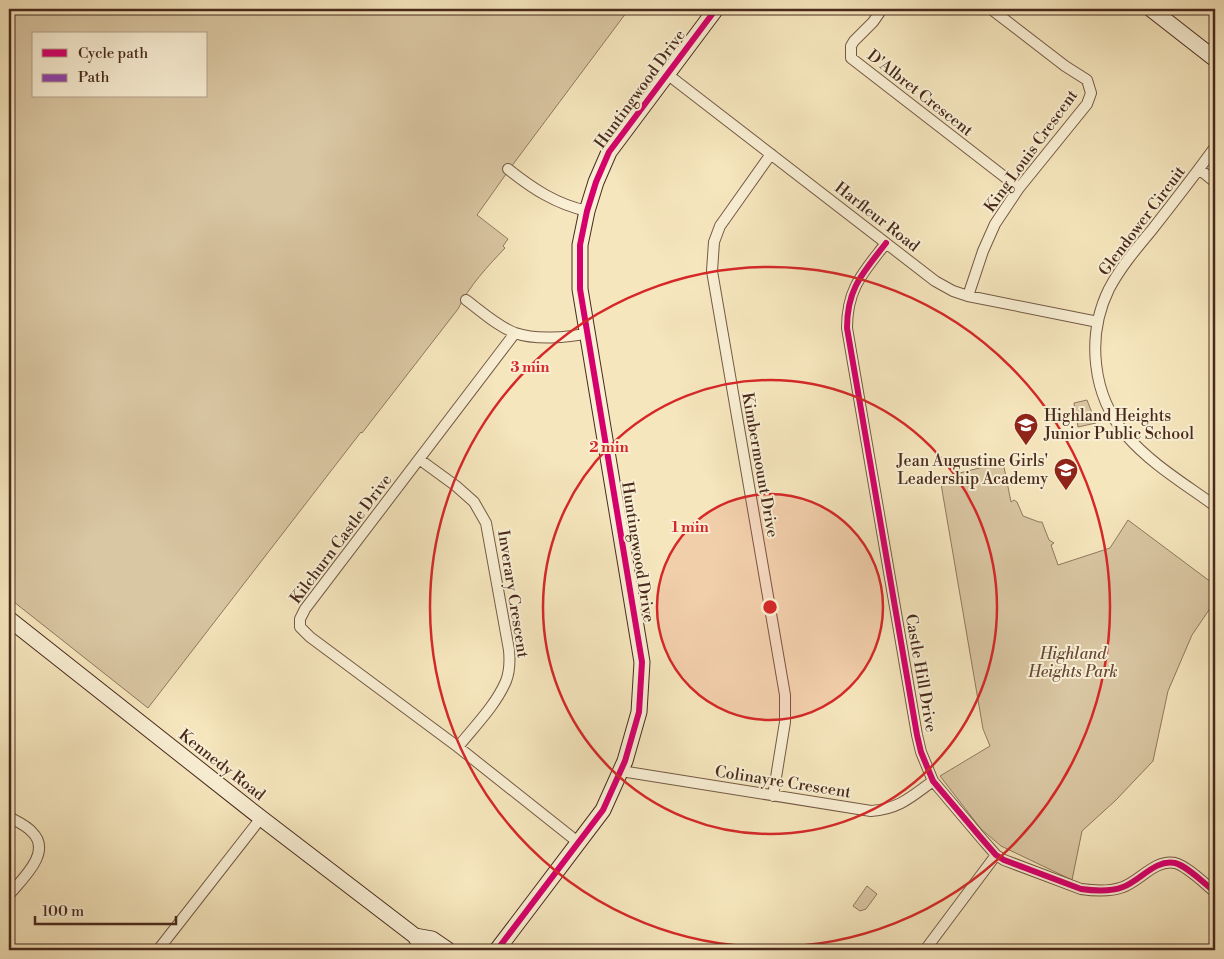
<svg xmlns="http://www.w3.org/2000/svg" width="1224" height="959" font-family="'Libre Bodoni',serif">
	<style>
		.green { fill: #d9c6a2; stroke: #917860; fill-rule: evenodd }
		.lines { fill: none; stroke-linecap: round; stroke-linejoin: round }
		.street-casing { stroke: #745945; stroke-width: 12 }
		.secondary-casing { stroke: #492a1d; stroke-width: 17 }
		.street { stroke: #f9efd4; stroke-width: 10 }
		.secondary { stroke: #f9efd4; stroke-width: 15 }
		.quiet { stroke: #8e44ad; stroke-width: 5; stroke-dasharray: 10 5; stroke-linecap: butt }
		.cycleway-casing { stroke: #f9efd4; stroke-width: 9 }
		.cycleway { stroke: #d6006c; stroke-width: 6 }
		.ring { fill: none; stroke: #d62828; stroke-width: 2.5 }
		.labels { text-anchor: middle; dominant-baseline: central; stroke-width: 4; stroke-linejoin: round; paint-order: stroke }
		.street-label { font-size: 16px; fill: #492a1d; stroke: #f9efd4 }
		.poi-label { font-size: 16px; fill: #492a1d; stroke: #f9efd4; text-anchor: start }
		.park-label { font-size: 16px; font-style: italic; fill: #664938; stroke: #f9efd4 }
		.centre { fill: #d62828; stroke: #f9efd4; stroke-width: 2.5 }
		.ring-label { font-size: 15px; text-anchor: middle; font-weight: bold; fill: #d62828; stroke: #f9efd4; stroke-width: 4; stroke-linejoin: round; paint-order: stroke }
	</style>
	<rect width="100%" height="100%" fill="#f6e6bd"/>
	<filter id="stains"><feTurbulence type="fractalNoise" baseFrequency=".004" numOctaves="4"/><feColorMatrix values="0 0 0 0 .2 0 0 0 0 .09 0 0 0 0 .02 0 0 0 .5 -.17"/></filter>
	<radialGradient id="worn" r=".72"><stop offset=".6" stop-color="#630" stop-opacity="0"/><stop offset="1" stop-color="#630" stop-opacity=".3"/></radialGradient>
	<path class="green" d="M9,9H629L511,167L477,215L508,239L503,246L505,248C488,266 469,286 458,309L362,433L361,432L148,708L9,598ZM34,34H206V96H34Z
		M1087,400L1096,423L1078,427L1074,403Z
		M1003,462L1011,502L1014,500L1017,502L1023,516L1039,522H1042L1049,540L1054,543L1051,545L1058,565L1110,548L1128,520L1215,585V601L1192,635L1168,691L1153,761L1116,800L1082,831L1072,880L1001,846L981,829L940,776L990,746L983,729L940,478Z
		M867,886L877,894L866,909L860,911L853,906Z"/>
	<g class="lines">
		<defs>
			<path id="street" d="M882,9L873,22L854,41L851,46V58L1019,188
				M667,74L935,281L953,291L968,296L1098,322
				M1215,147C1195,175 1173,203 1151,231C1136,249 1120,268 1109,289C1086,336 1092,395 1126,435C1151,464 1185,484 1215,506
				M771,154L720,226L714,242L712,271L785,695V722L773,796
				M508,169C533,189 556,204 587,211
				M1199,169L1215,182
				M886,243C863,273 847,288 847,328L917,735L921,752L933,781L982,839L996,855L1004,860L1081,889C1095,891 1110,892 1123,887C1140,881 1155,859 1175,863C1187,866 1205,884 1215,892
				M968,296L983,251L995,224L1019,188L1087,104L1091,93L1087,80L1065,66L991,9
				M466,300C481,311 497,326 515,333C535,340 567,338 588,333
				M515,333L305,609L300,619V627L310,637L458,747L579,843
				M419,459L456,486L474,502L486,523L509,650C510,661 510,671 506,681C496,705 474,727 458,747
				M621,771L871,811C899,809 911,797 933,781
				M9,817C16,821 26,825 32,832C53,852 22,879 9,895
				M158,950L261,818
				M925,950L996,855"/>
			<path id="secondary" d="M1151,9L1215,59
				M9,619L261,818L415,936L423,950
				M415,936L432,939L448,950
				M497,950L603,810L625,761L639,712L642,662L580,289V245L587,211L596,182L609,152L716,9"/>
		</defs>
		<use href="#street" class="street-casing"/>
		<use href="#secondary" class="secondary-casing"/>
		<use href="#street" class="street"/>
		<use href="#secondary" class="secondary"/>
		<path class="quiet" d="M1183,12L1184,9"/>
		<defs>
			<path id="cycleway" d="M886,243C863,273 847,288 847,328L917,735L921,752L933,781L982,839L996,855L1004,860L1081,889C1095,891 1110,892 1123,887C1140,881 1155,859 1175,863C1187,866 1205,884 1215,892
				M497,950L603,810L625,761L639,712L642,662L580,289V245L587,211L596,182L609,152L716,9"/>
		</defs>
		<use href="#cycleway" class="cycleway-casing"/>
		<use href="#cycleway" class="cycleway"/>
	</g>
	<circle cx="770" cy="607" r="113" fill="#d62828" fill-opacity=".12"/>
	<g class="ring">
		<circle cx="770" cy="607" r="113"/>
		<circle cx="770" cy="607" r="227"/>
		<circle cx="770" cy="607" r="340"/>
	</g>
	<defs>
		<symbol id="school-pin" viewBox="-11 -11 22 30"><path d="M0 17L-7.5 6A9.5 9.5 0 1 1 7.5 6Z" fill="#8f2418" stroke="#f9efd4"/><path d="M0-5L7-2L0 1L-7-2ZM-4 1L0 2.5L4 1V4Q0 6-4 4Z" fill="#fff"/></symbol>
	</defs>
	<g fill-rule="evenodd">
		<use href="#school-pin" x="1012" y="411" width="28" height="38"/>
		<use href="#school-pin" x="1052" y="456" width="28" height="38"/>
	</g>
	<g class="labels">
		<g class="street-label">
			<text transform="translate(640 89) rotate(-54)">Huntingwood Drive</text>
			<text transform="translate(920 93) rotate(38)">D'Albret Crescent</text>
			<text transform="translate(1031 151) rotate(-54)">King Louis Crescent</text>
			<text transform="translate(877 217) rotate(38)">Harfleur Road</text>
			<text transform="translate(1142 221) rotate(-53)">Glendower Circuit</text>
			<text transform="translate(760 465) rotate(80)">Kimbermount Drive</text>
			<text transform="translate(341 539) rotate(-53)">Kilchurn Castle Drive</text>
			<text transform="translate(638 552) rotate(81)">Huntingwood Drive</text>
			<text transform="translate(513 594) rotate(81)">Inverary Crescent</text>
			<text transform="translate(921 673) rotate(80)">Castle Hill Drive</text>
			<text transform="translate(222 765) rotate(38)">Kennedy Road</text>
			<text transform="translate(783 782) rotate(9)">Colinayre Crescent</text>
		</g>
		<g class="poi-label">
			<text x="1044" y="416">Highland Heights<tspan x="1044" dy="18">Junior Public School</tspan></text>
			<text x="1048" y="461" text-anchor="end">Jean Augustine Girls'<tspan x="1048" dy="18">Leadership Academy</tspan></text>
		</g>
		<g class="park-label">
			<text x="1073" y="654">Highland<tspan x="1073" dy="18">Heights Park</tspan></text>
		</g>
	</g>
	<circle cx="770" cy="607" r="8" class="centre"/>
	<g class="ring-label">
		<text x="530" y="372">3 min</text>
		<text x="609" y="452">2 min</text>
		<text x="690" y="532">1 min</text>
	</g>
	<rect width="1224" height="959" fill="none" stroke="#f6e6bd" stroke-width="30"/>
	<rect x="10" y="10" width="1204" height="939" fill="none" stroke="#492a1d" stroke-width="2.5"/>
	<rect x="15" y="15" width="1194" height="929" fill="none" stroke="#492a1d"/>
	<rect x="32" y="32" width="175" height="65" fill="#f9efd4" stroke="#b3a08b"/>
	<rect x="42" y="49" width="25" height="8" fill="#d6006c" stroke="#b3a08b"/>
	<text x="78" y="58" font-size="15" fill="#492a1d">Cycle path</text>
	<rect x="42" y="74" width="25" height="8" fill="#8e44ad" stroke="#b3a08b"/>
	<text x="78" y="82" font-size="15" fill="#492a1d">Path</text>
	<path d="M35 916v8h141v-8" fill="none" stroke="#492a1d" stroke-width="2.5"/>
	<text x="42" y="916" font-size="15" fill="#492a1d" stroke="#f9efd4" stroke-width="4" paint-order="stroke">100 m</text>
	<rect width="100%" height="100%" filter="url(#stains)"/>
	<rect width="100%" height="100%" fill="url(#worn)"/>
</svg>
